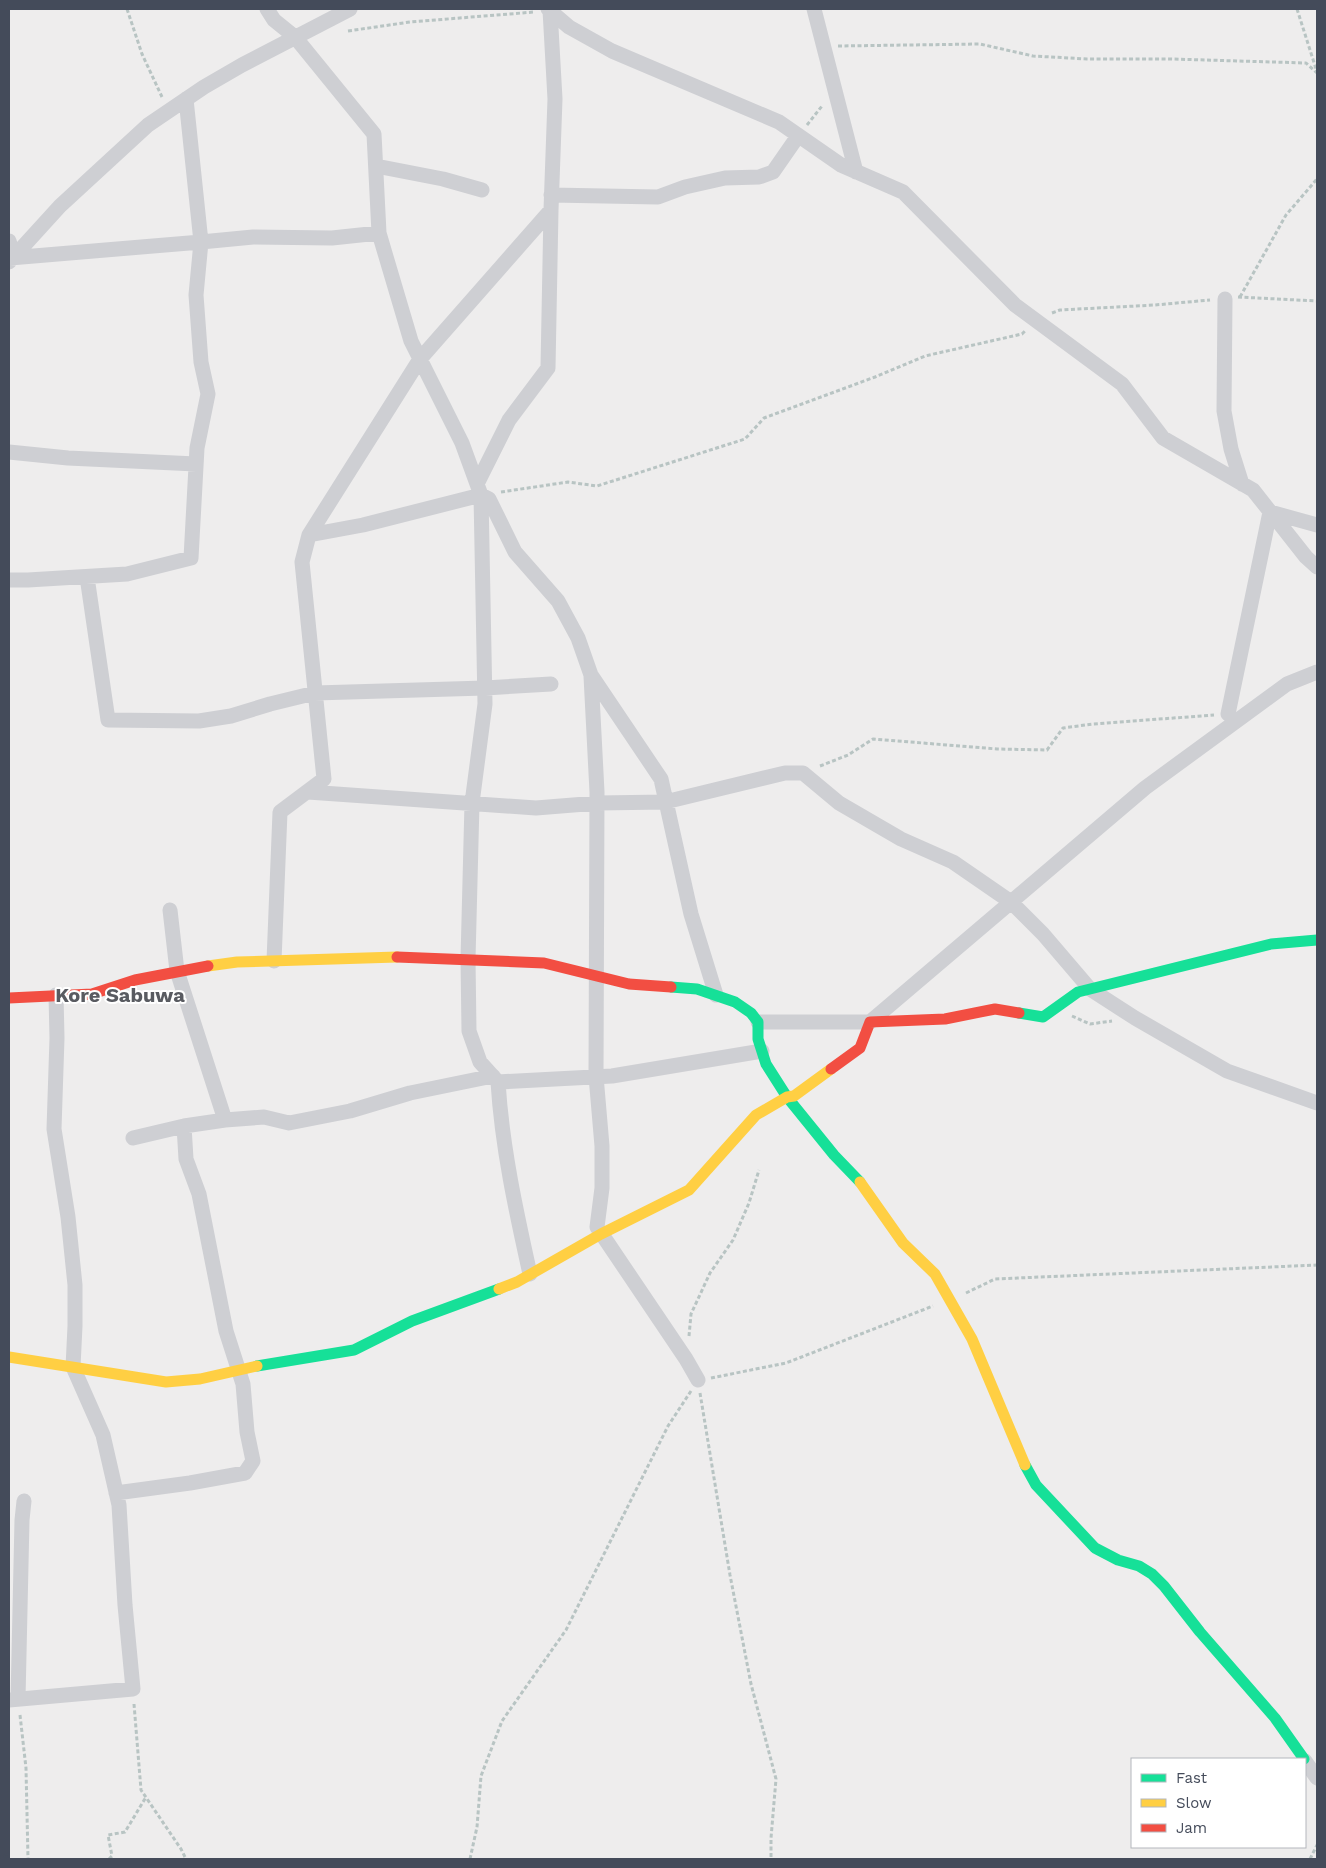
<svg xmlns="http://www.w3.org/2000/svg" width="1326" height="1868" font-family="'Work Sans',sans-serif">
	<style>
		.lines { fill: none; stroke-linecap: round; stroke-linejoin: round }
		.path { stroke: #b8c4c3; stroke-width: 3; stroke-dasharray: 4 2.5; stroke-linecap: butt }
		.street { stroke: #cecfd3; stroke-width: 15 }
		.fast { stroke: #16e098; stroke-width: 11 }
		.slow { stroke: #ffcf43; stroke-width: 11 }
		.jam { stroke: #f24e42; stroke-width: 11 }
		.labels { text-anchor: middle; dominant-baseline: central; stroke-width: 4; stroke-linejoin: round; paint-order: stroke }
		.quarter-label { font-size: 20px; font-weight: bold; fill: #595b61; stroke: #fff }
	</style>
	<rect width="100%" height="100%" fill="#eeeded"/>
	<g class="lines">
		<path class="path" d="M127,9L142,54L162,97
			M1297,9L1317,72
			M348,31L410,22L534,12
			M838,46L980,44L1033,56L1087,59H1172L1306,63L1317,73
			M807,125L822,106
			M1238,297L1317,301
			M1240,297L1286,215L1317,179
			M1052,313L1060,310L1155,305L1210,300
			M501,492L568,482L597,486L745,439L764,418L875,377L925,356L1022,334L1025,331
			M820,766L848,755L873,739L997,749L1047,750L1063,728L1093,724L1214,715
			M1072,1016L1090,1024L1112,1021
			M966,1293L995,1279L1317,1265
			M689,1336L691,1314L710,1273L733,1240L749,1203L759,1170
			M711,1378L786,1363L933,1306
			M700,1393L730,1575L751,1684L776,1779L771,1838V1859
			M134,1704L141,1790L181,1849L186,1859
			M20,1715L26,1768L28,1859
			M109,1859L112,1856L108,1835L125,1832L146,1797
			M470,1859L477,1827L481,1776L502,1721L566,1630L668,1426L691,1391
			M1310,1859L1317,1845"/>
		<path class="street" d="M267,9L274,20L295,37L374,134L379,233L411,341L462,443L481,495L485,704L472,803L468,959L469,1031L480,1062L498,1082L612,1076L762,1051
			M548,9L569,27L612,51L779,122L841,165L903,192L1015,305L1122,384L1163,438L1253,490L1306,557L1317,567
			M814,9L856,172
			M376,166L443,179L482,190
			M551,195L658,197L685,187L725,178L759,177L773,172L798,136
			M9,241L14,257
			M10,258L201,242L186,99
			M9,262L60,206L148,125L204,87L242,65L350,9
			M1225,299L1224,411L1231,449L1242,484
			M9,452L68,458L196,464
			M477,484L509,420L548,368L551,210L555,99L550,10
			M309,535L363,525L481,495L489,499L515,552L558,601L578,638L591,675L661,779L691,914L716,995
			M87,577L108,720L199,721L231,716L270,704L315,693L485,688L551,684
			M9,580H28L127,574L191,558L197,448L208,394L201,362L196,295L201,242L253,237L332,238L379,233
			M591,676L597,792L596,1076L602,1146V1188L597,1227L686,1359L698,1380
			M1228,714L1270,512L1317,525
			M308,792L536,808L598,803L665,802L785,773H803L839,803L901,839L953,862L1011,902L1043,934L1090,989L1135,1018L1227,1071L1317,1103
			M170,910L177,971L225,1120
			M274,961L280,812L324,779L302,562L309,535L420,359L551,210
			M758,1022H870L1145,788L1287,684L1317,672
			M498,1082C502,1147 516,1211 530,1274
			M133,1138L184,1126
			M116,1493L190,1483L245,1473L253,1461L247,1432L243,1384L226,1331L199,1194L186,1159L184,1126L225,1120L264,1117L289,1123L350,1111L410,1093L493,1076
			M18,1699L22,1520L24,1501
			M9,1700L133,1689L125,1605L119,1505L103,1435L73,1367L75,1326V1285L68,1217L54,1129L57,1038L56,995
			M1305,1761L1317,1778"/>
		<path class="fast" d="M671,987L697,989L735,1002L751,1013L758,1022V1039L766,1064L787,1097L834,1155L860,1182
			M1019,1013L1043,1017L1078,992L1271,944L1317,940
			M257,1366L354,1350L412,1321L499,1289
			M1025,1465L1036,1485L1095,1548L1118,1560L1139,1566L1152,1574L1164,1586L1200,1632L1275,1718L1304,1759"/>
		<path class="slow" d="M208,966L237,962L397,957
			M860,1182L903,1243L935,1274L972,1339L1025,1465
			M499,1289L517,1282L601,1234L689,1190L756,1115L787,1097L794,1096L831,1069
			M9,1357L166,1382L200,1379L257,1366"/>
		<path class="jam" d="M397,957L544,963L629,984L671,987
			M9,998L92,994L135,980L208,966
			M831,1069L860,1048L870,1022L945,1019L995,1009L1019,1013"/>
	</g>
	<g class="labels">
		<g class="quarter-label">
			<text x="120" y="995">Kore Sabuwa</text>
		</g>
	</g>
	<rect width="1326" height="1868" fill="none" stroke="#444b5a" stroke-width="20"/>
	<rect x="1131" y="1758" width="175" height="90" fill="#ffffff" stroke="#b4b7bd"/>
	<rect x="1141" y="1774" width="25" height="8" fill="#16e098" stroke="#b4b7bd"/>
	<text x="1176" y="1783" font-size="15" fill="#444b5a">Fast</text>
	<rect x="1141" y="1799" width="25" height="8" fill="#ffcf43" stroke="#b4b7bd"/>
	<text x="1176" y="1808" font-size="15" fill="#444b5a">Slow</text>
	<rect x="1141" y="1824" width="25" height="8" fill="#f24e42" stroke="#b4b7bd"/>
	<text x="1176" y="1833" font-size="15" fill="#444b5a">Jam</text>
</svg>
